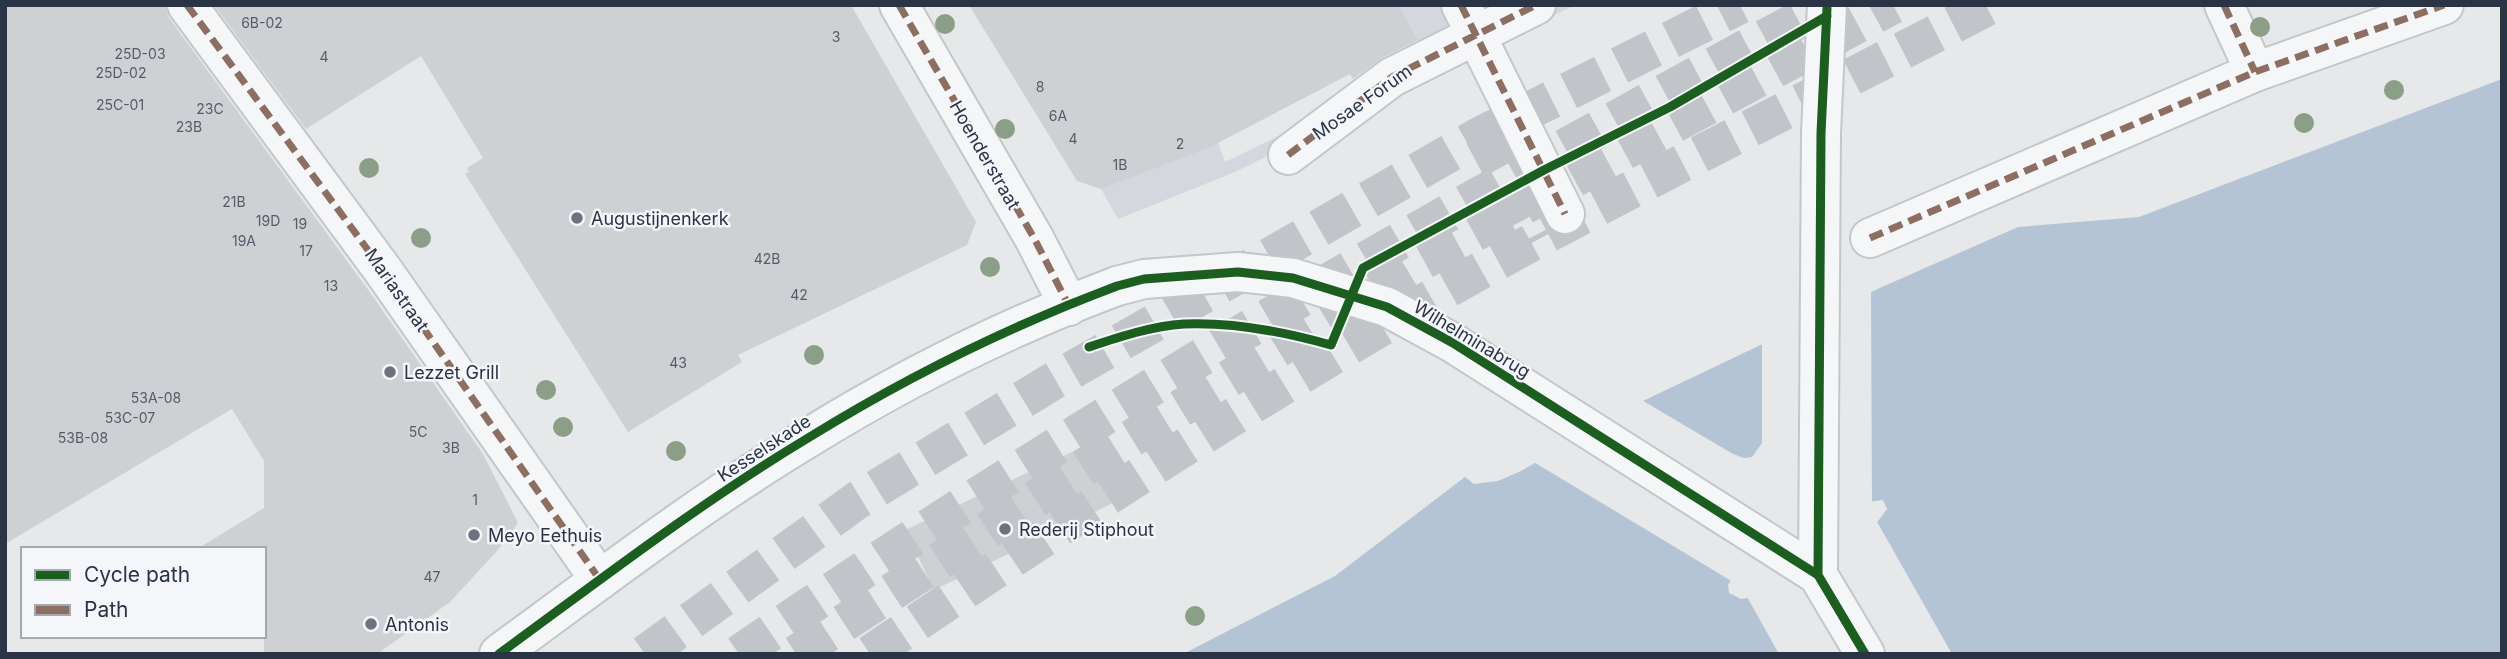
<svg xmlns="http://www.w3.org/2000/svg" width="2507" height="659" font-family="Inter,sans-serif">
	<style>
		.built { fill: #d4d7dd }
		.water { fill: #b4c4d5; fill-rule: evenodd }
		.pier { fill: #e6e8ea }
		.building { fill: #ced0d3 }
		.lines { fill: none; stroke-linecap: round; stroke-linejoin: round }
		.minor-tunnel { stroke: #c1c4c9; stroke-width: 38; stroke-dasharray: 38 19; stroke-linecap: butt }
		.major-tunnel { stroke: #c1c4c9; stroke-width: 38; stroke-dasharray: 38 19; stroke-linecap: butt }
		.minor-casing { stroke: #c4c6c8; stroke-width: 42 }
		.minor { stroke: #f5f6f7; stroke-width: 38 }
		.quiet { stroke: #8d6e63; stroke-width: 7; stroke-dasharray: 14 7; stroke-linecap: butt }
		.cycleway-casing { stroke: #f4f6f9; stroke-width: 13 }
		.cycleway { stroke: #1b5e20; stroke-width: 9 }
		.tree { fill: #8a9e88 }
		.poi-dot { fill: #6c737f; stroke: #f4f6f9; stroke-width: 2.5 }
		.labels { text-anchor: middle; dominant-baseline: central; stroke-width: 5; stroke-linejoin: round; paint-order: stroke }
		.number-label { font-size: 14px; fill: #545c69 }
		.street-label { font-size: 18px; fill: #2b3445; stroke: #f4f6f9 }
		.poi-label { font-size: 18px; fill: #2b3445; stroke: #f4f6f9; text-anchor: start }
	</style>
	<rect width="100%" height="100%" fill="#e6e8ea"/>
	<path class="built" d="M1399,5H1575L1235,172L1118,219L1101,189L1218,142L1225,162L1423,66L1421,45Z"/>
	<path class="water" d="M2502,79V654H1183L1335,576L1465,477L1474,484L1498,481L1521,471L1643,401L1882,287L2018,227L2139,217ZM1883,500L1887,509L1864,540L1762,596L1741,599L1729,593L1728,585L1733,577L1852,504Z"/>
	<path class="pier" d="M1871,288L1872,504L1854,507L1747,570L1733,582L1532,461L1640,399L1733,454L1744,458L1752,457L1762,443V343Z
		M1876,520L1952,654H1779L1746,595L1761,593L1861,537Z"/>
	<path class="building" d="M5,5H165L169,18L369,291L483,454L518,523L498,550L450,602L377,654H264V549H197L264,508V461L232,409L5,544Z
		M214,5H851L976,222L967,245L738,355L742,362L628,432L465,174L469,172L467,168L483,158L421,56L306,129Z
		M969,5H1399L1418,40L1382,58L1353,79L1350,74L1208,148L1101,189L1077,181Z
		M1089,444L1117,501L934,590L905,530Z"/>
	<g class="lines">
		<path class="minor-tunnel" d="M1483,134L1539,239
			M645,654L859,499L1055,380L1483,134L1740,5
			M870,654C1088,507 1308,363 1540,238C1689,158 1841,83 1991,5"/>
		<path class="major-tunnel" d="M739,654C1088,414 1454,204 1827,5
			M796,654L1091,463L1417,264L1893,5"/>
		<defs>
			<path id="minor" d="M187,5L382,269L600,580
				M899,5L1034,238L1069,306
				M1461,5L1565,214
				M2224,5L2255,72
				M1288,155L1392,77L1536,5
				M1870,238L2255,72L2444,5
				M1818,575L1821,133L1827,5
				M499,654C600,580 700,503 808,438C905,378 1010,326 1117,286L1144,279L1238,272L1293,278L1387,307L1453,343L1818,575L1865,654"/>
		</defs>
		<use href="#minor" class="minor-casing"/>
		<use href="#minor" class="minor"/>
		<path class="quiet" d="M187,5L382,269L600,580
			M899,5L1034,238L1069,306
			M1461,5L1565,214
			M2224,5L2255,72
			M1288,155L1392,77L1536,5
			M1870,238L2255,72L2444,5"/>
		<defs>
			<path id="cycleway" d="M1089,347C1119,337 1152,326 1184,324C1232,322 1285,332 1331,345L1363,268L1544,170L1670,107L1827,16
				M1818,575L1821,133L1827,8
				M499,654C600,580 700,503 808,438C905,378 1010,326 1117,286L1144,279L1238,272L1293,278L1387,307L1453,343L1818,575L1865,654"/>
		</defs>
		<use href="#cycleway" class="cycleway-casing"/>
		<use href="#cycleway" class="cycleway"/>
	</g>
	<g class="tree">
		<circle cx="945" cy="24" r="10"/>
		<circle cx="2260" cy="27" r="10"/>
		<circle cx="2394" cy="90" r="10"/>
		<circle cx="2304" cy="123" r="10"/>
		<circle cx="1005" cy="129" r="10"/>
		<circle cx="369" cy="168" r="10"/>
		<circle cx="421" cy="238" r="10"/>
		<circle cx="990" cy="267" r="10"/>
		<circle cx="814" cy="355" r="10"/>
		<circle cx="546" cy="390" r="10"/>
		<circle cx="563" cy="427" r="10"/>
		<circle cx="676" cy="451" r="10"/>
		<circle cx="1195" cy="616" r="10"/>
	</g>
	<g class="poi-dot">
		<circle cx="577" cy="218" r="7"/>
		<circle cx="390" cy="372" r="7"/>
		<circle cx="1005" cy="529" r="7"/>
		<circle cx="474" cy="535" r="7"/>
		<circle cx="371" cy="624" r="7"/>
	</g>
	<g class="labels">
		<g class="number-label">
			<text x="262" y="22">6B-02</text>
			<text x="836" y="36">3</text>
			<text x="140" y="53">25D-03</text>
			<text x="324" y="56">4</text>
			<text x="121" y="72">25D-02</text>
			<text x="1040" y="86">8</text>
			<text x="120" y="104">25C-01</text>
			<text x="210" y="108">23C</text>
			<text x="1058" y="115">6A</text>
			<text x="189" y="126">23B</text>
			<text x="1073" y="138">4</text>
			<text x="1180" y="143">2</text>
			<text x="1120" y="164">1B</text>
			<text x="234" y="201">21B</text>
			<text x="268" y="220">19D</text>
			<text x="300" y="223">19</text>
			<text x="244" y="240">19A</text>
			<text x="306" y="250">17</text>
			<text x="767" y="258">42B</text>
			<text x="331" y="285">13</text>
			<text x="799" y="294">42</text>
			<text x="678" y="362">43</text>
			<text x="156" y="397">53A-08</text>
			<text x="130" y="417">53C-07</text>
			<text x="418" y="431">5C</text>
			<text x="83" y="437">53B-08</text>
			<text x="451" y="447">3B</text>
			<text x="475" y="499">1</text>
			<text x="432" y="576">47</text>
		</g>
		<g class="street-label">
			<text transform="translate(1362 102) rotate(-35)">Mosae Forum</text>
			<text transform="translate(985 155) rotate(60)">Hoenderstraat</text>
			<text transform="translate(397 290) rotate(55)">Mariastraat</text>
			<text transform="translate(1472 339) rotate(31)">Wilhelminabrug</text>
			<text transform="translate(764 448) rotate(-33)">Kesselskade</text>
		</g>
		<g class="poi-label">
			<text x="591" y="218">Augustijnenkerk</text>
			<text x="404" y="372">Lezzet Grill</text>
			<text x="1019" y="529">Rederij Stiphout</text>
			<text x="488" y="535">Meyo Eethuis</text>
			<text x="385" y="624">Antonis</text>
		</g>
	</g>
	<rect width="2507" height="659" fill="none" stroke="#2b3445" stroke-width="14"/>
	<rect x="21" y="547" width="245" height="91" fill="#f4f6f9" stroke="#a4a8b1" stroke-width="2"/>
	<rect x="35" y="570" width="35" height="10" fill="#1b5e20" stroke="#a4a8b1" stroke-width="2"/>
	<text x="84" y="582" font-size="21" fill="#2b3445">Cycle path</text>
	<rect x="35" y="605" width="35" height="10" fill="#8d6e63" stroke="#a4a8b1" stroke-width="2"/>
	<text x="84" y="617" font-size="21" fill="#2b3445">Path</text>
</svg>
